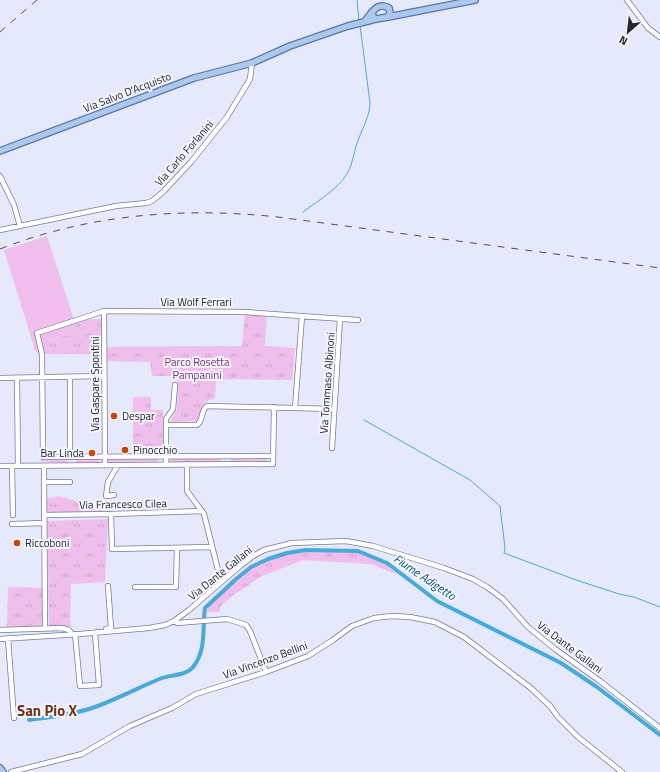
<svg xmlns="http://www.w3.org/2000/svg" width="660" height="772" font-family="'Titillium Web',sans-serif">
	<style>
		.grass { fill: url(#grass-tufts) }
		.pitch { fill: #efbeed }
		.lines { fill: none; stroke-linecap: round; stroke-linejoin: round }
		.stream { stroke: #48aad8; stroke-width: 1 }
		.canal { stroke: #48aad8; stroke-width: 4 }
		.minor-casing { stroke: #787b97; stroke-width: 6 }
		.major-casing { stroke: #5978a4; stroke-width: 8 }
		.minor { stroke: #fff; stroke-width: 4.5 }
		.major { stroke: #adc8ee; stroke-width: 5.5 }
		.rail { stroke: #4f505d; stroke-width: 1; stroke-dasharray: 7 7; stroke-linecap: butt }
		.poi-dot { fill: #cb4506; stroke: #f5f6fd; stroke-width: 1.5 }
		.labels { text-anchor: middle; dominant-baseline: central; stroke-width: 4; stroke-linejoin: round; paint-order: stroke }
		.street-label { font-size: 11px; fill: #242530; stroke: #f5f6fd }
		.park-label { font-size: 11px; fill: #7b2f7a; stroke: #f5f6fd }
		.poi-label { font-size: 11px; fill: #242530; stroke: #f5f6fd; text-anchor: start }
		.water-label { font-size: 12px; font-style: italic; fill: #045676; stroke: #f5f6fd }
		.district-label { font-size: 15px; font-weight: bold; fill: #702e17; stroke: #f5f6fd }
	</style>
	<defs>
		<pattern id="grass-tufts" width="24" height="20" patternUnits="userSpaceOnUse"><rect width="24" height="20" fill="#efbeed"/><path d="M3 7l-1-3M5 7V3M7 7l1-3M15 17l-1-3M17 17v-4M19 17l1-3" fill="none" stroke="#cda3cc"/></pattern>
	</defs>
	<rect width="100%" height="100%" fill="#e6e8fb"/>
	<path class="grass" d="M245,312L267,313L265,346L295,348L292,380L216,379L215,399C199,400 203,413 197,421L170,422L177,409L178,376H152L150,362L107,361V347L242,346Z
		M101,319L100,354H39L34,350L33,343L75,333L74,320Z
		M133,397H151V410H163V451L133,450Z
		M157,459L158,461L157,463H109L107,462L109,460Z
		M171,459H220L222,460L220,463H171L169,461Z
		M231,459H266L267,460L266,462L231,463L230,461Z
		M39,460H66L68,461L66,463H51L50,462L39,461Z
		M76,460H98L99,461L98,463H77L75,462Z
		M59,496L103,509V512L46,514L45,499Z
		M108,519L105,582L71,584L70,627L49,628L47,521Z
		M305,550C324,550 346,548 364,553C374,555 391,568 398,575L371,564L303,560L262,576L232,596L221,606L219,612H206C209,606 215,601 220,595C237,577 258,559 283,552C290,551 298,551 305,550Z
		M8,587L42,588L43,628L7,630Z"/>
	<path class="pitch" d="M47,236L74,320L75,333L33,343L4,250Z
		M182,357H198L197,366H182Z"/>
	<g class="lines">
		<path class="stream" d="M357,0L359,20
			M303,212C320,199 344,186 351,165C354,156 355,147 359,138C363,127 370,115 370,103L360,25
			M364,420L470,480L500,506L505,548L504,553L576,580L619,594L634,597L660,607"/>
		<path class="canal" d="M29,720C50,717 71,715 92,708C116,700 139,687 162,678C172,675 187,675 193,667C207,650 202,627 205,608L236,579L251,567L268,559L287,553L306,550L358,551L387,563L437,601L561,663L597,687L660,735"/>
		<defs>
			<path id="minor" d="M627,0L648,28L660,37
				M0,176L14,205L20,226
				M0,230L116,206L146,203L152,201L163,192L191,162L227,117L250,79L252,63
				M104,311L105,465
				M70,377V457
				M0,378L104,376
				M17,378L18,466
				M295,408L302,316
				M166,425H197C204,420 200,411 207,406L334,409
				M332,448L340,319
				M273,456L43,457L42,354L37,333L104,311L245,312L358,320
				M187,464V491L204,514L221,582
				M166,465V419L173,409L175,385
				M0,466L273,464L274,407
				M12,466L13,515
				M44,466L45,628
				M44,482H70
				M114,495L106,496L108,482L118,465
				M111,514L112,549L212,547
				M44,515L111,514L202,511
				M12,524L44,523
				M135,587H176L177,548
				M174,621L177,623L227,619L246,625L250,631L266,672
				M106,629L111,628L108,586
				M0,630L62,628L69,630L72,634
				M75,634L80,686L99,685L95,633L97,632
				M0,639L80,634L149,628L165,625L174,621L189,610L240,566L253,556L264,550L292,543L346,541L373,546L444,568L473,579L487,587L503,599L528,627L555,649L600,681L660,728
				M8,639L14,718
				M11,772L82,754L130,726L172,708L196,694L266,672L308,656L333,640L352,626L374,618L392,616L410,617L435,622L464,637L532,689L550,706L558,717L578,737L622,772"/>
			<path id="major" d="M388,17L475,0
				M365,21C372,13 377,1 389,8L390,13L388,17L376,19L373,17L372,12
				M0,151L194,78L252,63L290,46L348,26L376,19
				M0,768L3,772"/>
		</defs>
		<use href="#minor" class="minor-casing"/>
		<use href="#major" class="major-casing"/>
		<use href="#minor" class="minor"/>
		<use href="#major" class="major"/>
		<path class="rail" d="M0,32L37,0
			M0,249C89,214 184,207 278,217L660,268"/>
	</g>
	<g class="poi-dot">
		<circle cx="114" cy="416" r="4"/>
		<circle cx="125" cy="450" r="4"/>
		<circle cx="92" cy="453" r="4"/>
		<circle cx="17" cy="543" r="4"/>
	</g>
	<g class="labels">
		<g class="street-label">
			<text transform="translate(127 92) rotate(-21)">Via Salvo D'Acquisto</text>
			<text transform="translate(184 153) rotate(-49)">Via Carlo Forlanini</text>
			<text x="196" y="302">Via Wolf Ferrari</text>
			<text transform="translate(327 383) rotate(-86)">Via Tommaso Albinoni</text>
			<text transform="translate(95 384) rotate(-90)">Via Gaspare Spontini</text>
			<text transform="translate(123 504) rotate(-1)">Via Francesco Cilea</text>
			<text transform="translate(220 573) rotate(-39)">Via Dante Gallani</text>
			<text transform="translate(570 647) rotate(37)">Via Dante Gallani</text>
			<text transform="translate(265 660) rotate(-20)">Via Vincenzo Bellini</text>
		</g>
		<g class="park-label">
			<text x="197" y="362">Parco Rosetta<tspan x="197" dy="13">Pampanini</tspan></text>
		</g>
		<g class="poi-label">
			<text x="122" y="416">Despar</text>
			<text x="133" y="450">Pinocchio</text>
			<text x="84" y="453" text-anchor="end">Bar Linda</text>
			<text x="25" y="543">Riccoboni</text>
		</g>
		<g class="water-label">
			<text transform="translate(425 577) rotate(34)">Fiume Adigetto</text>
		</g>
		<g class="district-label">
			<text x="47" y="710">San Pio X</text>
		</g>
	</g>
	<g transform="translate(628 32) rotate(208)" stroke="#f5f6fd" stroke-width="3" paint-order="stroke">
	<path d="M0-3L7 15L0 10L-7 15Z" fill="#242530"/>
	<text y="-6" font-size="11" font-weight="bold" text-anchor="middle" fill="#242530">N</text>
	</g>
</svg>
